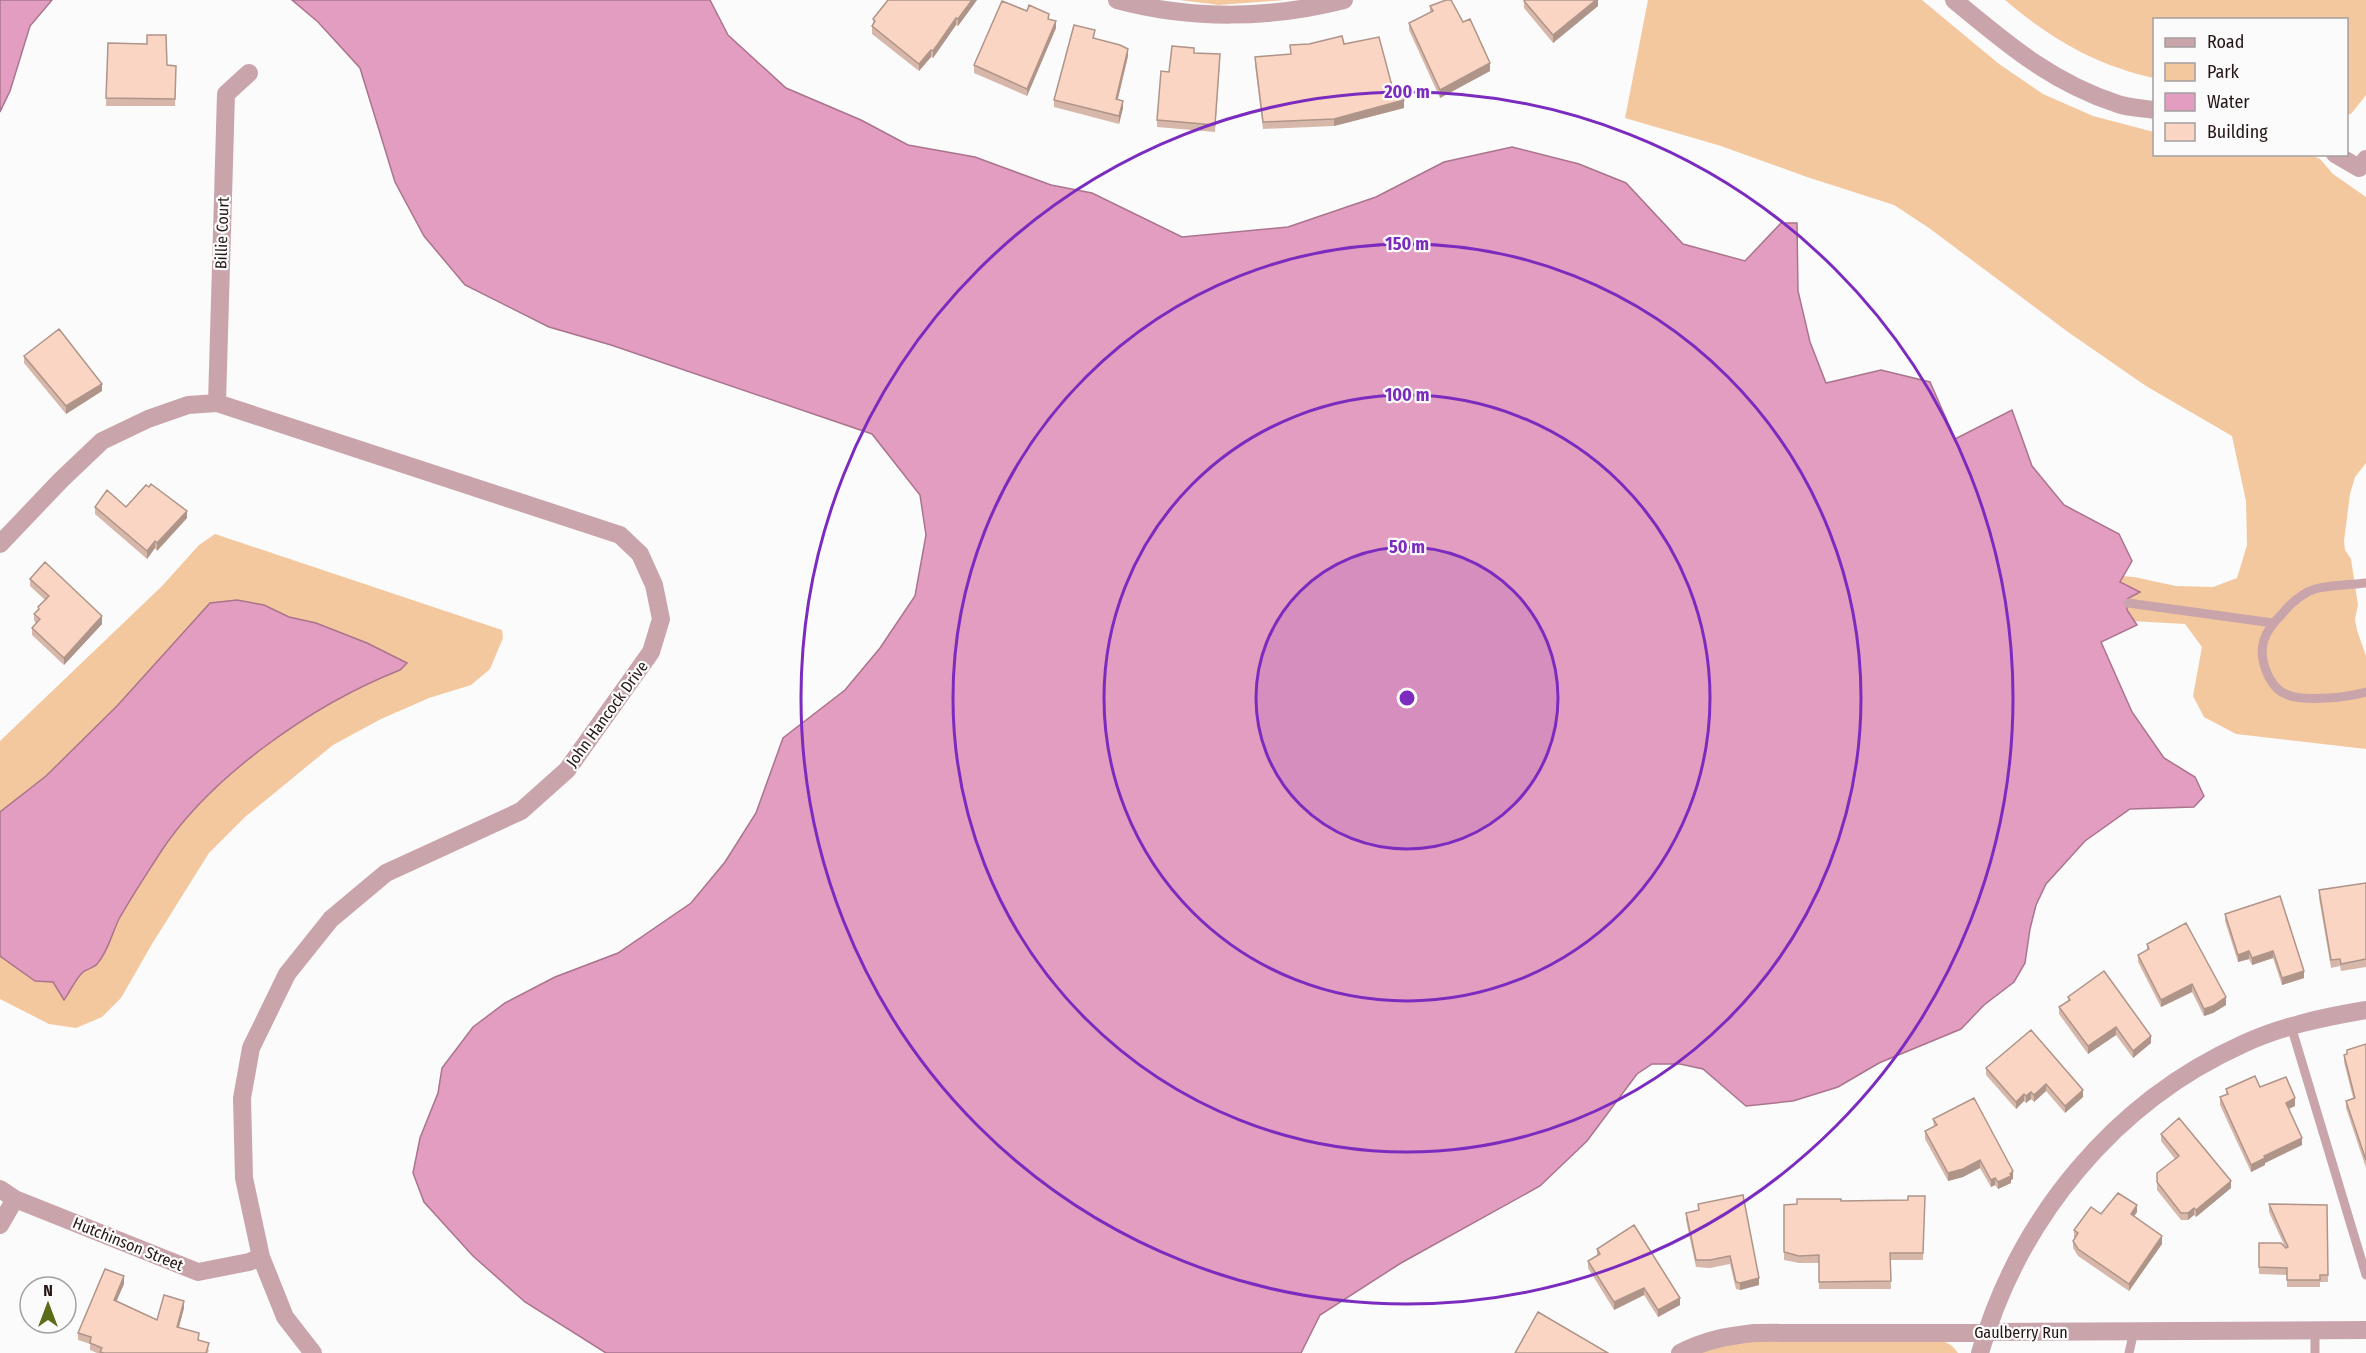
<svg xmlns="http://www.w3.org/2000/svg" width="2366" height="1353" font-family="'Fira Sans Condensed',sans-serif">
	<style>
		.green { fill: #f4c89f }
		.water { fill: #e39dc0; stroke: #aa748d; stroke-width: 1.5 }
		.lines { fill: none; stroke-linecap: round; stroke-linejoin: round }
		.service { stroke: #c9a5ab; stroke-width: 9 }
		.minor { stroke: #c9a5ab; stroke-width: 18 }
		.tertiary { stroke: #c9a5ab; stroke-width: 18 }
		.wall { fill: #d7b7a9 }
		.shaded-wall { fill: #af9589 }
		.building { fill: #fad5c4; stroke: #af9589; stroke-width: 1.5 }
		.ring { fill: none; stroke: #7b2cbf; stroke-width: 3 }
		.labels { text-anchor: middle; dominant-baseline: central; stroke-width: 4.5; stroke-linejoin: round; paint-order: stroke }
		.street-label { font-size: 16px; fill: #251615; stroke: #fbfbfb }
		.centre { fill: #7b2cbf; stroke: #fbfbfb; stroke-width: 3 }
		.ring-label { font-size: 18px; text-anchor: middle; font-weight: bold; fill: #7b2cbf; stroke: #fbfbfb; stroke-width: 4.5; stroke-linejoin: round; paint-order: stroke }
	</style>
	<rect width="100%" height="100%" fill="#fbfbfb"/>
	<path class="green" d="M1179,0H1285L1219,5Z
		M1648,0H1922L1999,64L2043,94L2093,116L2154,132V154L2311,155L2320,159L2333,174L2366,197V463L2355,477L2350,494L2344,541L2345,550L2351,559L2358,605L2355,619L2357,630L2366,656V749L2236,734L2204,717L2193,696L2202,647L2185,624L2114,620L2107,575L2134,577L2176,586L2213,587L2237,578L2247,545L2246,501L2232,436L2146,386L2068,332L1929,228L1894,205L1807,177L1721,146L1625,118Z
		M2005,0H2366V95L2351,114L2347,115L2346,20H2154V78C2095,65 2051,39 2005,0Z
		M215,534L502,630L503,638L490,669L471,685L429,698L381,719L333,745L245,817L209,853L152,944L121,998L102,1017L76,1028L49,1024L0,999V741L162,586L199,545Z
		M1905,1339C1924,1339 1946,1335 1958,1353H1698L1725,1343L1763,1340L1860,1341Z"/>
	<path class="water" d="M0,0H52L30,26L10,91L0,112Z
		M292,0H710L728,35L786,88L861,120L908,145L975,157L1051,185L1092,193L1182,237L1288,227L1376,197L1444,162L1512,147L1579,164L1626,183L1683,244L1745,261L1781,223H1797L1798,291L1810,342L1826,383L1881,370L1930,382L1955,439L2012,410L2032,466L2064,505L2119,534L2132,561L2120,582L2140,592L2127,599V610L2137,625L2101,642L2132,712L2164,758L2195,777L2204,796L2194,807L2130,809L2085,841L2046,884L2036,905L2030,929L2025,963L2014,982L1984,1005L1961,1029L1879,1063L1838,1087L1793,1101L1746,1106L1703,1069L1680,1064H1652L1637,1074L1587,1141L1540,1186L1401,1263L1320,1315L1301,1353H606L525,1302L473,1256L424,1202L413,1173L420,1138L438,1093L442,1068L473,1027L505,1003L555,977L618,953L691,903L725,862L756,813L783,738L845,690L880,648L915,596L926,535L920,495L872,434L611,345L549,327L465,285L424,236L395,182L360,68L318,22Z
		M237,600L264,605L289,617L316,623L367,643L407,663L400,670C314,704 211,775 160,853C146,875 132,896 119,919C112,933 108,952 97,964C94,968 86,969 82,973C75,980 70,992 64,1000L53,982L35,981L0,956V812L46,776L117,706L210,603Z"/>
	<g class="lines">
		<path class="service" d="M2366,583C2350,585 2331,585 2315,589C2302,593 2291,603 2282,614C2275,621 2267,630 2264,640C2258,658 2269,689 2288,695C2306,702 2348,697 2366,692
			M2128,603L2273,623
			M2291,1026L2366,1275
			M2315,1330V1353
			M2129,1353L2134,1331"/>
		<path class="minor" d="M1117,0C1191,20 1270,19 1344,0
			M217,403L226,94L249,73
			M0,544L61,480L102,441L148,419L188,405L217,403L620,535L640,554L654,585L661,619L651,652L567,770L521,811L386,873L331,919L287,974L251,1048L242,1098L244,1178L261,1257L285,1317L313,1353
			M0,1189L15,1199L198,1272L249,1262L261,1257
			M0,1225L15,1199
			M1680,1353C1705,1340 1727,1336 1754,1333L2366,1330
			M1980,1353C2019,1218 2114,1102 2243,1044C2282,1026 2324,1017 2366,1010"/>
		<path class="tertiary" d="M1954,0C2007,44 2051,82 2118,104C2129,108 2143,108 2154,110
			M2335,154L2359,168L2366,159"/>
	</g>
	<path class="wall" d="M888,0H977L958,26L956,25L933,58L931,57L919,71L872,34V26L873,24V19Z
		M1598,0V6L1553,43L1524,8V1Z
		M1430,6L1490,71L1440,98L1409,30V23L1430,13Z
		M1049,19L1056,28L1027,96L974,73V65Z
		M1095,37V39L1128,56L1118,99L1123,108L1119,124L1054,107V100Z
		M108,43L167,65L176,66L175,106H106Z
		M1344,44L1392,86L1404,108L1334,126L1263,129L1255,65V57L1290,54V45Z
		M1194,53L1220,62L1215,132L1157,127V120L1169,72Z
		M24,356L102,391L66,414L24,363Z
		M95,507H126L187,518L157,551L155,548L147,559L95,514Z
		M30,579L102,624L64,665L32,635V628L36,623L34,621V614L38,610V607L45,600L30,586Z
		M2366,883V967L2341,971L2340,966L2331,968L2319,898V890Z
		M2280,896L2304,978L2282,985L2273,958L2252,965L2249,959L2238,962L2225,921V914Z
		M2147,944L2226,1005L2213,1013L2204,1016L2192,992L2161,1007L2138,962V955L2147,950Z
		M2068,997L2151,1043L2133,1058L2116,1035L2088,1054L2059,1014V1007L2068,1001Z
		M2031,1030L2083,1097L2065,1113L2046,1091L2034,1102L2031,1099L2026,1103L2024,1101L2016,1109L1986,1075V1068Z
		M2366,1044V1168L2346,1108V1101L2353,1098L2344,1062V1055L2347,1054V1050Z
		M2260,1087L2295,1106L2289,1109L2302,1145L2265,1163V1165L2251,1172L2220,1105V1097L2226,1095V1089Z
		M1933,1119L2013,1179L2011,1180V1183L1998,1189L1995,1185L1991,1187L1980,1168L1963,1177L1948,1181L1925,1139V1131L1934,1127Z
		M2161,1134L2231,1188L2196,1217L2194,1215L2188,1220H2181L2157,1190V1173L2175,1159L2161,1141Z
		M1925,1196L1923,1260H1890L1891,1289H1819V1263H1799L1784,1260V1205L1841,1201L1908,1200Z
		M1698,1204L1759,1285L1740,1290L1736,1289L1730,1264L1710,1268L1696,1267L1686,1220V1213L1698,1210Z
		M2269,1204L2327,1205L2328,1282H2320V1287H2287V1275L2259,1274V1243L2285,1247L2269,1212Z
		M2137,1212L2134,1216L2162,1244L2129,1291L2078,1256L2073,1248V1241L2075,1238L2074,1237V1230L2101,1214Z
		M1597,1249L1680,1305L1658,1317L1644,1295L1614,1310L1588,1268V1261L1597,1256Z
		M124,1284L116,1301L157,1320L184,1308L179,1327L199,1340L209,1350L208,1353H97L90,1350V1344L78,1340V1333Z"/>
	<path class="shaded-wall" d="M972,0H977L958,26V19Z
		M1596,0H1598V6L1553,43V35Z
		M956,18V25L933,58V51Z
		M1056,21V28L1027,96V89Z
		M1128,49V56L1116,106V99Z
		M931,50V57L919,71V64Z
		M1490,63V71L1440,98V90Z
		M1404,100V108L1334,126V119Z
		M1123,101V108L1119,124V116Z
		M102,384V391L66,414V406Z
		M187,511V518L157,551V543Z
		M155,541V548L147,559V551Z
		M102,616V624L64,665V658Z
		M2249,951V959L2238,962V955Z
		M2273,951V958L2252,965V958Z
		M2304,971V978L2282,985V978Z
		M2192,984V992L2161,1007V1000Z
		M2226,997V1005L2213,1013L2204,1016V1009Z
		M2116,1027V1035L2088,1054V1046Z
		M2151,1036V1043L2133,1058V1051Z
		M2046,1084V1091L2034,1102V1095Z
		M2083,1090V1097L2065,1113V1106Z
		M2031,1092V1099L2026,1103V1096Z
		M2024,1094V1101L2016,1109V1102Z
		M2295,1098V1106L2286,1110V1103Z
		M2302,1138V1145L2265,1163V1165L2251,1172V1165L2264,1156Z
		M1980,1160V1168L1963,1177L1948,1181V1173Z
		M2013,1171V1179L2011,1180V1183L1998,1189V1182Z
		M1995,1178V1185L1991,1187V1180Z
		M2231,1181V1188L2196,1217V1210Z
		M2137,1205V1212L2131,1221V1214Z
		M2194,1208V1215L2188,1220V1213Z
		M2162,1236V1244L2129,1291V1284Z
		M124,1276V1284L114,1307V1300Z
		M1759,1278V1285L1740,1290V1283Z
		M1644,1288V1295L1614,1310V1302Z
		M1680,1298V1305L1658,1317V1310Z
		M184,1301V1308L177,1334V1327Z"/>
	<path class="building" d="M888,0H972L958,19L956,18L933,51L931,50L919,64L872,26L875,21L873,19Z
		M1446,0H1451L1463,22L1470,19L1490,63L1440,90L1409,23L1433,11L1430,6Z
		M1525,0H1596L1553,35L1524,1Z
		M1002,1L1027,11L1029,5L1049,14L1048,19L1056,21L1027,89L974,65Z
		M1074,25L1095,30L1093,38L1120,45L1128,49L1116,99L1123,101L1119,116L1054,100Z
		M147,35H166L167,65L176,66L175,99L106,98L108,43L147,44Z
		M1342,36L1344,44L1379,37L1392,86L1399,85L1404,100L1334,119L1263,122L1255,57L1291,54L1290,45L1309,44Z
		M1172,46L1194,48V53L1220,54L1215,125L1157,120L1161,71L1169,72Z
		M59,329L102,384L66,406L24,356Z
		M151,484L187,511L157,543L155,541L147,551L95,507L107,490L126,507L146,485L149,487Z
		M45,562L102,616L64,658L32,628L40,619L34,614L39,609L38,607L49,596L30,579Z
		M2366,883V959L2341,964L2340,959L2331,960L2319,890Z
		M2280,896L2304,971L2282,978L2273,951L2252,958L2249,951L2238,955L2225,914Z
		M2186,923L2226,997L2213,1006L2204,1009L2192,984L2161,1000L2138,955L2149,949L2147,944Z
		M2104,971L2151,1036L2133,1051L2116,1027L2088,1046L2059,1007L2070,1000L2068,997Z
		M2031,1030L2083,1090L2065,1106L2046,1084L2034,1095L2031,1092L2026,1096L2024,1094L2016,1102L1986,1068Z
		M2366,1044V1160L2346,1101L2355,1098L2344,1055L2347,1054V1050Z
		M2255,1076L2260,1087L2286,1077L2295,1098L2286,1103L2302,1138L2264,1156L2265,1158L2251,1165L2220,1097L2228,1094L2226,1089Z
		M1974,1098L2013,1171L2010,1174L2011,1176L1998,1182L1995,1178L1991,1180L1980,1160L1963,1169L1948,1173L1925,1131L1937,1125L1933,1119Z
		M2179,1118L2231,1181L2196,1210L2194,1208L2188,1213H2181L2157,1182V1173L2179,1156L2161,1134Z
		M2118,1193L2137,1205L2131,1214L2162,1236L2129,1284L2078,1249L2073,1241L2078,1233L2074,1230L2091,1207L2101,1214Z
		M1743,1195L1759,1278L1740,1283L1736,1282L1730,1256L1710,1260H1696L1686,1213L1699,1210L1698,1204Z
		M1908,1196H1925L1923,1253H1890L1891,1281L1819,1282V1255L1799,1256L1784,1252V1205L1797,1204V1199H1841V1201L1908,1200Z
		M2269,1204L2327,1205L2328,1275H2320V1280H2287V1268L2259,1267V1243H2281L2286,1248L2288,1247Z
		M1634,1225L1680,1298L1658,1310L1644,1288L1614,1302L1588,1261L1600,1254L1597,1249Z
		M105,1269L124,1276L114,1300L157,1320L164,1295L184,1301L177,1327L199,1333L198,1340L209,1343L206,1353H104L100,1352L102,1348L90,1343L91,1337L78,1333Z
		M1538,1312L1608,1353H1515Z"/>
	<circle cx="1407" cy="698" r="151" fill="#7b2cbf" fill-opacity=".12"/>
	<g class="ring">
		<circle cx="1407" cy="698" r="151"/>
		<circle cx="1407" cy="698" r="303"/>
		<circle cx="1407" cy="698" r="454"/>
		<circle cx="1407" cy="698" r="606"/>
	</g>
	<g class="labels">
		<g class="street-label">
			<text transform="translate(222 233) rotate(-88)">Billie Court</text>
			<text transform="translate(607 714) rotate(-54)">John Hancock Drive</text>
			<text transform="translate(128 1244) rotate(22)">Hutchinson Street</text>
			<text x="2021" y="1332">Gaulberry Run</text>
		</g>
	</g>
	<circle cx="1407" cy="698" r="9" class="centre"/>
	<g class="ring-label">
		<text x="1407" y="98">200 m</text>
		<text x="1407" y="250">150 m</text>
		<text x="1407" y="401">100 m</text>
		<text x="1407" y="553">50 m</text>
	</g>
	<rect x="2153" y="18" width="195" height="138" fill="#fbfbfb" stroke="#a59f9f" stroke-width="1.5"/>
	<rect x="2165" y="38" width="30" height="9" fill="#c9a5ab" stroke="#a59f9f" stroke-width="1.5"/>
	<text x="2207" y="48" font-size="18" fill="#251615">Road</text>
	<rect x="2165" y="63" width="30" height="18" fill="#f4c89f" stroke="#a59f9f" stroke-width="1.5"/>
	<text x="2207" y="78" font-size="18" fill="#251615">Park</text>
	<rect x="2165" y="93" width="30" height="18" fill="#e39dc0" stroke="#a59f9f" stroke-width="1.5"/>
	<text x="2207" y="108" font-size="18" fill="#251615">Water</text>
	<rect x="2165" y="123" width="30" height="18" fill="#fad5c4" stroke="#a59f9f" stroke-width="1.5"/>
	<text x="2207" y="138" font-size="18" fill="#251615">Building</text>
	<g transform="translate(48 1305)"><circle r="28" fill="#fbfbfb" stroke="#a59f9f" stroke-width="1.5"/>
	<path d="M0-4.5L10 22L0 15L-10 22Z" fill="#5c6d19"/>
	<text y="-9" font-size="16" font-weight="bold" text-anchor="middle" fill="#251615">N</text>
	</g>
</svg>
